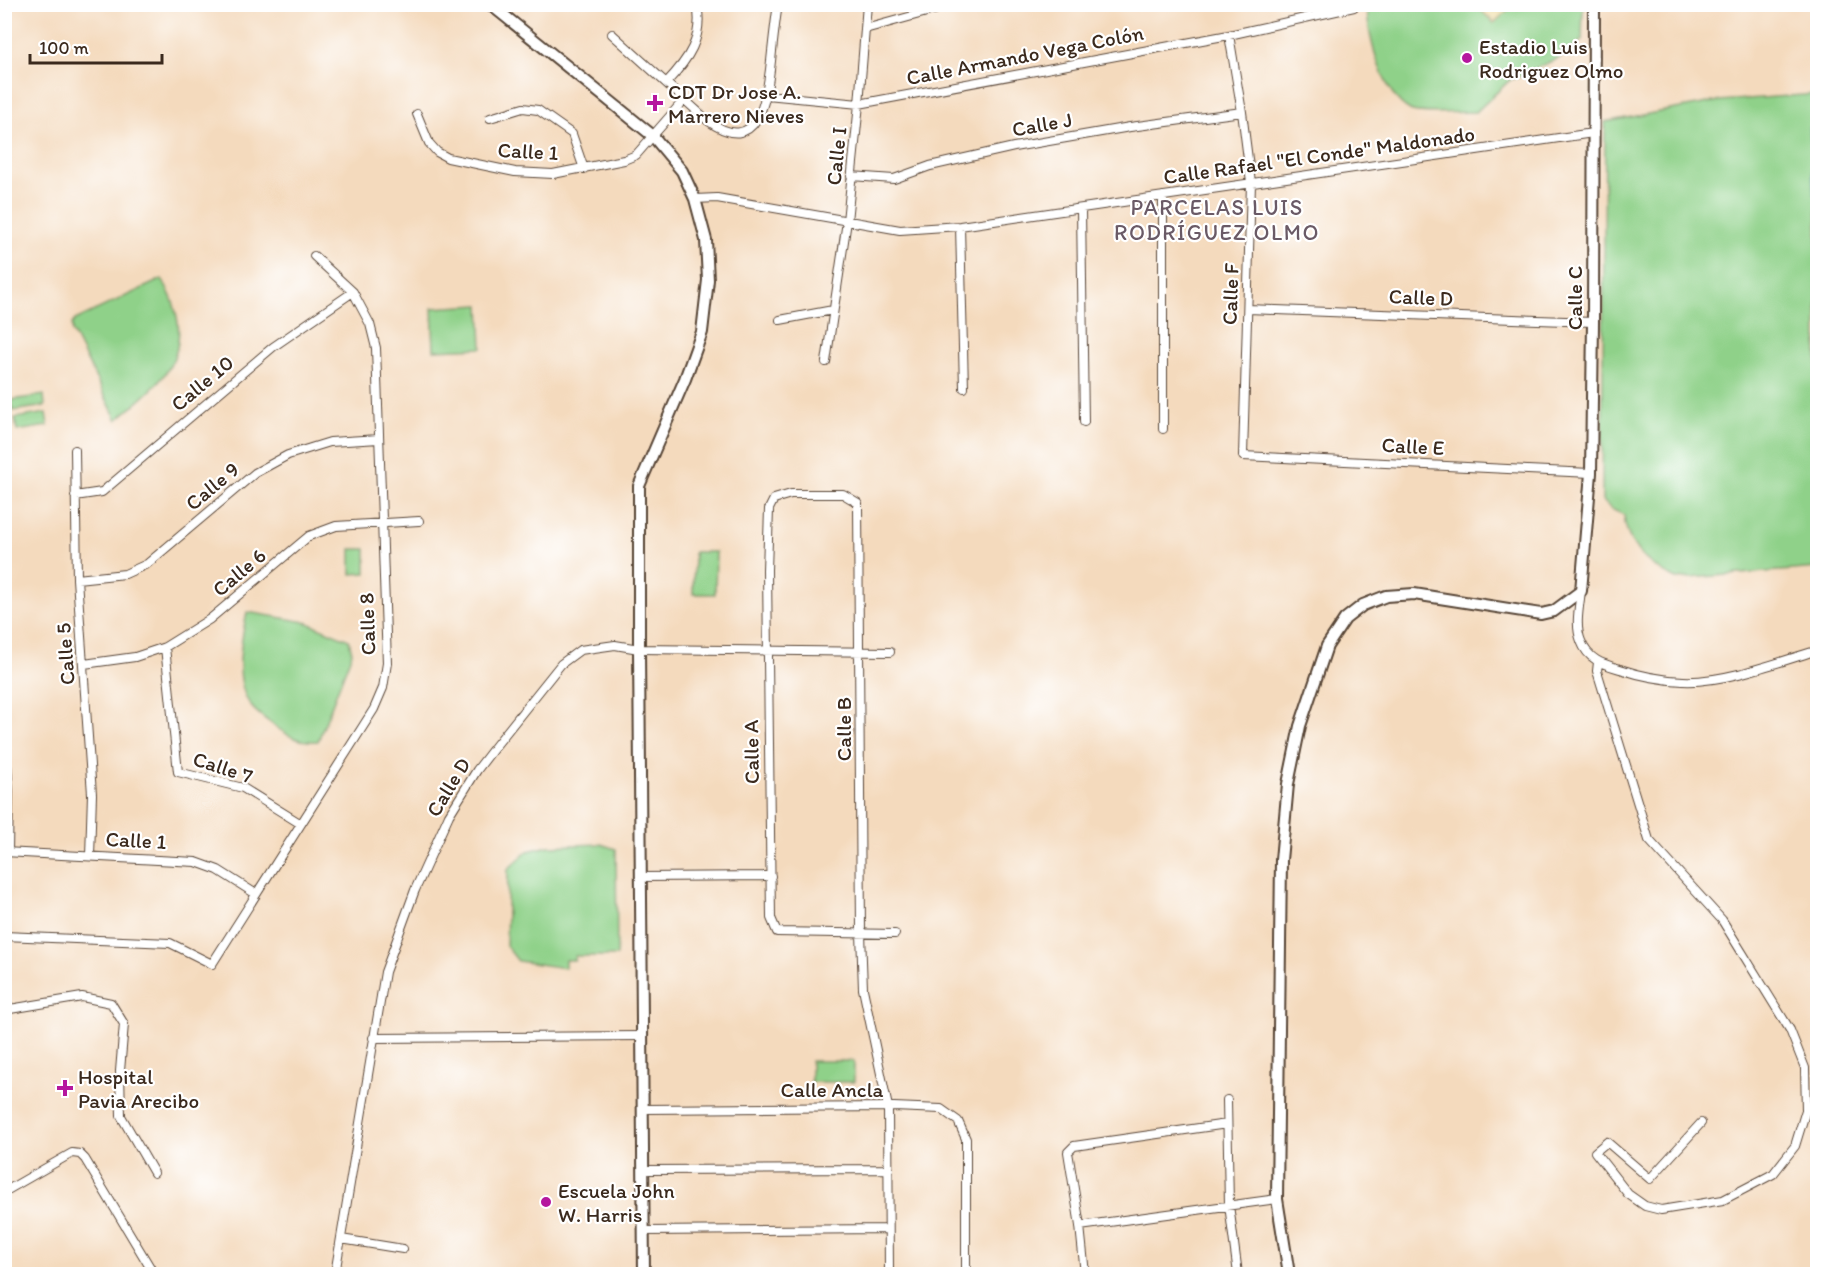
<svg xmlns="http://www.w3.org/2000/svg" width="1822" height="1279" font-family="Itim,sans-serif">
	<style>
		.green { fill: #8fd189; stroke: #657e54; stroke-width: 1.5 }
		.sand { fill: #eeda9e; stroke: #94825e; stroke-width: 1.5 }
		.water { fill: #73beec; stroke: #577485; stroke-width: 1.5 }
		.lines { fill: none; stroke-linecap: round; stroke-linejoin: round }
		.minor-casing { stroke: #574436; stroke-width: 10 }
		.tertiary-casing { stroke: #574436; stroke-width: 14 }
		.minor { stroke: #fff; stroke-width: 8 }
		.tertiary { stroke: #fff; stroke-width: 10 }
		.poi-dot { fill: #b5179e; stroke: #fff; stroke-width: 2 }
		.labels { text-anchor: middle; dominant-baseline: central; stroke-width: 4.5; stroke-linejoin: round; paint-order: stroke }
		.poi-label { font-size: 21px; fill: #3b2a1e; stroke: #fff; text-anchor: start }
		.street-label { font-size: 21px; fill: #3b2a1e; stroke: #fff }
		.neighbourhood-label { font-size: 22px; letter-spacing: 1.5px; fill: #6a5a66; stroke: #fff }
	</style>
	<rect width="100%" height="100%" fill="#fff"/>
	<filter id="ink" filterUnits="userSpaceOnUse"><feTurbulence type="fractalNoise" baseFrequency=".0167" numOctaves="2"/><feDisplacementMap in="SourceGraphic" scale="12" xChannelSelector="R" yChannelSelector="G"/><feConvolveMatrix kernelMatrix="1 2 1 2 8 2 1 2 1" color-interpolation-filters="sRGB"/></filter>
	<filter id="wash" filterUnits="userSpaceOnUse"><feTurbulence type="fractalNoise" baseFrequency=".008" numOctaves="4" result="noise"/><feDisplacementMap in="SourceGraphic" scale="24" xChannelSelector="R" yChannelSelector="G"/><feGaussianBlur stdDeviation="1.35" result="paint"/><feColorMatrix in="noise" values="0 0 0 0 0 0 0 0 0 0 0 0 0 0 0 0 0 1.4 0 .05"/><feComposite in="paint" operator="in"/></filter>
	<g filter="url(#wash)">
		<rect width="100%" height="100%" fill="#f4dabd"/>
		<path class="green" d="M1367,5H1583L1582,40L1565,55L1510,80L1476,112C1464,112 1418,115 1410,110C1382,95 1367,34 1367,5Z
			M1817,94V568L1677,579C1650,567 1626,547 1624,515L1611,509L1602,500L1605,122L1719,101Z
			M162,279C167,288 173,298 175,309C191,364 153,388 117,420L72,331V324L75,320Z
			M480,305L482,348L434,350L432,308Z
			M44,395L45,406L13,411L12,400Z
			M46,413L48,426L17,431L15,418Z
			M351,549H366V573L351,574Z
			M694,552H716L715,594H693Z
			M247,612L306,622L349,640L352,653L318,741C300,743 290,737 276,727C268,721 257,714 251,706C233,681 241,640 247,612Z
			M601,844L616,849L617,956H575V960H565V968L518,961L506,946L508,869L528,851L549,846Z
			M811,1061H854V1082H811Z"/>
		<path class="sand" d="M1476,5H1513L1494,23Z"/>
		<path class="water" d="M1817,127L1818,195H1814L1810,128Z"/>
	</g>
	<g filter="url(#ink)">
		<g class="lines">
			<defs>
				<path id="minor" d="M865,29L956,4
					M612,34L707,120C759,159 767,98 771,61C773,42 775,23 778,4
					M1229,35L1242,112L1251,183L1243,456L1591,473
					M666,83C688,60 704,38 697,4
					M767,95L859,104L1229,35L1354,7L1357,4
					M417,114L429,143L437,152L448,158L515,172L553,174L624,160L636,155L684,100
					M490,118L523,108L538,110L572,134L584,169
					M851,176L894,179L930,166L1014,147L1130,127L1242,112
					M695,199L717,198L900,230L960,226L1593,133
					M1081,209L1084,422
					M960,226L964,388
					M1248,309L1593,322
					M780,320L833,310
					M826,362L847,221L859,104L867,4
					M1163,429V196
					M75,450L77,579L92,794L90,856
					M75,496L102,492L273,347L353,292
					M77,579L125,574L147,564L255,473L288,455L330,442L379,439
					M1581,591C1579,608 1575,626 1581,641C1588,660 1603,664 1620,669C1641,676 1662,680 1683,681C1723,683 1779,662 1818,650
					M165,647L178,772L243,788L301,824
					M1598,662L1597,671L1649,840L1722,920L1790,1030L1805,1068L1806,1110L1795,1146L1773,1174L1723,1200L1661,1210L1645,1206L1628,1194L1595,1152L1607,1142L1650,1179L1701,1123
					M84,664L135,657L165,647L210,619L309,536L336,526L419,521
					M4,725L9,791L8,852
					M4,852L196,862L218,870L256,894
					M641,877L771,876
					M4,936L170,943L212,964L374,709L383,688L387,663L376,348L370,324L353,292L314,256
					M4,1010L82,997L111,1003L124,1024L120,1071L121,1116L154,1173
					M373,1038L643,1036
					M1227,1100L1229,1205L1238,1274
					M643,1109L894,1107L941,1109L958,1121L966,1139V1274
					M644,1170L889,1169
					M4,1192L72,1153L80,1154L85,1159L154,1274
					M1080,1226L1277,1199
					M644,1231L888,1229
					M341,1239L403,1249
					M335,1274L385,972L415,890L449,815L477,770L497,744L561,664L580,650L615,645L639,649L890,652
					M889,1274L888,1107L863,989L861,933L858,503L843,494H791L774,499L769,509L767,570L771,918L777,932L895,934
					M1085,1274L1080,1226L1068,1152L1074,1146L1227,1124"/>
				<path id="tertiary" d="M490,4L653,136L682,171L695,199L706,240L708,280L702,332L685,379L639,486V649L644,1274
					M1289,1274L1277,1199L1281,860L1288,784L1300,726L1327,646L1345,619L1363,605L1386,596L1414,594L1541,614L1554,611L1581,591L1591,473L1593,322L1594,4"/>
			</defs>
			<use href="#minor" class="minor-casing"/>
			<use href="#tertiary" class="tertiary-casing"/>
			<use href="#minor" class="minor"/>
			<use href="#tertiary" class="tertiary"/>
		</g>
	</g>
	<g class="poi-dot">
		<circle cx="1467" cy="58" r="6"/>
		<path d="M652 94h6v6h6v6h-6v6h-6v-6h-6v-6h6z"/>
		<path d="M62 1079h6v6h6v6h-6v6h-6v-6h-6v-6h6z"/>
		<circle cx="546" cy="1202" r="6"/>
	</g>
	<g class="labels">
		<g class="poi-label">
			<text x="1479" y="46">Estadio Luis<tspan x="1479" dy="24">Rodriguez Olmo</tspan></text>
			<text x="668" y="91">CDT Dr Jose A.<tspan x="668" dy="24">Marrero Nieves</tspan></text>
			<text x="78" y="1076">Hospital<tspan x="78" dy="24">Pavia Arecibo</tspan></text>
			<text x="558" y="1190">Escuela John<tspan x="558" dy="24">W. Harris</tspan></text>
		</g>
		<g class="street-label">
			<text transform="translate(1025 55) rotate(-11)">Calle Armando Vega Colón</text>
			<text transform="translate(1042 124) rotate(-10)">Calle J</text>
			<text transform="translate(528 151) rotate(3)">Calle 1</text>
			<text transform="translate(1319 155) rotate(-8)">Calle Rafael "El Conde" Maldonado</text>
			<text transform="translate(836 156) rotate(-84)">Calle I</text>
			<text transform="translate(1230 294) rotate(-88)">Calle F</text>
			<text transform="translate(1421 297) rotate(2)">Calle D</text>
			<text transform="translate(1574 298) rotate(-90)">Calle C</text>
			<text transform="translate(202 383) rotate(-40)">Calle 10</text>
			<text transform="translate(1413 446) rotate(3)">Calle E</text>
			<text transform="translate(212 486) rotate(-40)">Calle 9</text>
			<text transform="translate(239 572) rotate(-40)">Calle 6</text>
			<text transform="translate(367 624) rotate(-92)">Calle 8</text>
			<text transform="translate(65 654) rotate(-94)">Calle 5</text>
			<text transform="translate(843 729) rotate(-90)">Calle B</text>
			<text transform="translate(751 752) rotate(-91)">Calle A</text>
			<text transform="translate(223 767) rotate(18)">Calle 7</text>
			<text transform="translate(448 787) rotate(-59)">Calle D</text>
			<text transform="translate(136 840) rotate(3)">Calle 1</text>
			<text x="832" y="1089">Calle Ancla</text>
		</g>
		<g class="neighbourhood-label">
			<text x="1217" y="207">PARCELAS LUIS<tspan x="1217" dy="25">RODRÍGUEZ OLMO</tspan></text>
		</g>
	</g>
	<rect width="1822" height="1279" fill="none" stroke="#fff" stroke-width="24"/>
	<path d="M30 54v9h132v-9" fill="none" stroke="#3b2a1e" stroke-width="3"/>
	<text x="39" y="54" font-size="18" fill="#3b2a1e" stroke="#ffffff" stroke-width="4.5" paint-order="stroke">100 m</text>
</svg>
